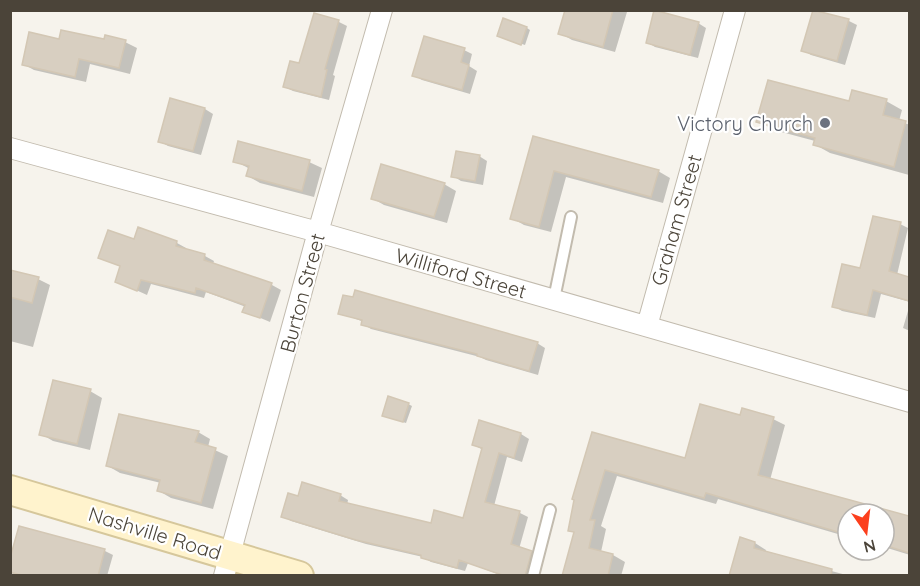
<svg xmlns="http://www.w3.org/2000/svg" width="920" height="586" font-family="Quicksand,sans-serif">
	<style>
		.shadow { fill: #0003 }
		.building { fill: #d8cfc1; stroke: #d3c7b4; stroke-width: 1.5 }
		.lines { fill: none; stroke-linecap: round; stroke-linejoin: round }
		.lane-casing { stroke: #c2bbae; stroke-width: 14 }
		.street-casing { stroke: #c2bbae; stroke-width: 22 }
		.secondary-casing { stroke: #d6c79b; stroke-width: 32 }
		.lane { stroke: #fff; stroke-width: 10 }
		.street { stroke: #fff; stroke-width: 20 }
		.secondary { stroke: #fff3cd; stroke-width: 28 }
		.worship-dot { fill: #6b7280; stroke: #fff; stroke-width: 2 }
		.labels { text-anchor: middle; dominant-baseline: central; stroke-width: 4.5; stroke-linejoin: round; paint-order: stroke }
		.worship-label { font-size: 20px; fill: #5b616d; stroke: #fff; text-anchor: end }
		.street-label { font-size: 20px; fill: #4b4439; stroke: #fff }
	</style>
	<rect width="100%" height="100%" fill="#f6f3ec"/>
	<path class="shadow" d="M567,10L627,12L615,52L572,40L560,33Z
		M815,11L849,21L857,25L845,65L811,55L803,50Z
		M315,15L339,22L347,26L333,75L335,76L329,100L293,91L285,87L300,65Z
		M698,23L706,28L698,58L655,47L647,42Z
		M527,28L530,30L525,45L503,38Z
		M60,40L125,42L137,48L130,74L90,64L86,82L34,70L23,64Z
		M464,50L472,54L469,66L477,71L470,94L422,80L414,75Z
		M886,101L902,110L899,121L910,125L909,175L830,153L814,144L815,141L774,130L758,121L850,103Z
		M205,109L213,114L201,155L168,146L159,141Z
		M534,138L658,171L670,178L663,203L566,177L551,232L524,225L512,218Z
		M479,156L487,161L483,185L461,181L453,176Z
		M235,161L309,162L322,168L314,197L260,183L248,176L250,169Z
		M444,184L456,191L447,223L384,205L372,198Z
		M900,224L908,228L897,275L910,279V302L881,294L875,318L842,311L834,306Z
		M139,229L177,243L186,248V251L205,256L214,261L213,264L272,285L281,290L270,322L244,311L246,307L206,292L204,298L151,284L147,295L116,281L122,267L99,257L135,241Z
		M10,271L38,279L50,285L33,347L10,341Z
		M910,304V331L903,328Z
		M340,313L537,343L545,348L538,375L486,360L480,357L371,329L363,324L364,322Z
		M90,391L102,398L90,450L53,441L41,434Z
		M408,404L412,406L406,423L387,417Z
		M741,417L773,419L785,425L770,480L910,518V555L884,547V514H848V537L718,499L716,504L617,476L601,526L606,529L601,552L613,555L625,562L621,576H564L575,533L570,530L593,434L686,460Z
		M480,422L521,434L529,439L522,462L507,457L494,506L520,513L528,517L519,549L539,557L534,576H503L468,563L465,571L431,562L423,557L366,544L291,521L283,516L299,498L340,495L348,500L347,505L432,525L464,520L483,450L474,445Z
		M198,432L210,439L208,447L228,456L213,509L171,498L159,491L161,483L120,473L108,466Z
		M20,528L105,551L113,555L107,576H19L10,573V551L14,552Z
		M755,543L766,550L765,553L850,576H730Z"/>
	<path class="building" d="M565,10H613L603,47L558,34Z
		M654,10L699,22L690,55L646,43Z
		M813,10L849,19L837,61L801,51Z
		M314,13L339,20L325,69L327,70L321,97L283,87L290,61L299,63Z
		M503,18L527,27L521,45L497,36Z
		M61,30L104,39L105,35L126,40L119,68L79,59L75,77L22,65L29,32L59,39Z
		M424,36L465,48L461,62L469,65L462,90L412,76Z
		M768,80L849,101L852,90L887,99L883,115L906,121L894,167L813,145L815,138L756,122Z
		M170,98L205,108L193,151L158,142Z
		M533,136L659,170L651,197L554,171L539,227L510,219Z
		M238,141L310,160L302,191L246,176L249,166L233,162Z
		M456,151L480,155L475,181L451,177Z
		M381,164L445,183L434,217L371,199Z
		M873,216L901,222L889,271L909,277V301L873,290L867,315L832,307L842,264L860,268Z
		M138,227L177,241L176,246L205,254L204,260L272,283L260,318L242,312L245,305L196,288L195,293L141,280L137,291L115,282L120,266L98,258L108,230L134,239Z
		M10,270L39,277L32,303L10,297Z
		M355,290L538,342L529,371L477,356V354L361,325L362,320L338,314L343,295L353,297Z
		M53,380L91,389L77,444L39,435Z
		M388,396L409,403L403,422L382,416Z
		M700,404L740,415L742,408L774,417L758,475L909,516V553L884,545V514H848V535L706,493L704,498L605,470L590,520H595L589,548L613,554L608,576H562L574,532L568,531L574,500L572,499L592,432L685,458Z
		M119,414L199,431L195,442L216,448L201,503L157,491L160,480L106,466Z
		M479,420L521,433L514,458L499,453L485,502L520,511L511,544L532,551L525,576H505L459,560L457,568L421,558V555L356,540L281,517L288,493L298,496L302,482L341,494L339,501L431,523L434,510L463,518L482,448L472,445Z
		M19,526L105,549L98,576H25L10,572V558Z
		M740,537L755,542L754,548L832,569L831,576H729Z"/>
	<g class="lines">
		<defs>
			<path id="lane" d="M554,299L571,217
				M533,576L550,510"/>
			<path id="street" d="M10,148L318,232L910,402
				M647,326L735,10
				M224,576L318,232L382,10"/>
			<path id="secondary" d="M10,490L299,576"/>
		</defs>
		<use href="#lane" class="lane-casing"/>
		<use href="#street" class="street-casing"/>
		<use href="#secondary" class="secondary-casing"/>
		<use href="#lane" class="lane"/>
		<use href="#street" class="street"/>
		<use href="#secondary" class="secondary"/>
	</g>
	<circle class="worship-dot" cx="825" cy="123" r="6"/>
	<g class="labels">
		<g class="worship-label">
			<text x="813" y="123">Victory Church</text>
		</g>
		<g class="street-label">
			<text transform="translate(676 220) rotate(-74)">Graham Street</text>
			<text transform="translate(461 273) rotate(16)">Williford Street</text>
			<text transform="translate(302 293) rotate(-75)">Burton Street</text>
			<text transform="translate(155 533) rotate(17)">Nashville Road</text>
		</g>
	</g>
	<rect width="920" height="586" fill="none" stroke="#4b4439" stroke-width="24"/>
	<g transform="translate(866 532) rotate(166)"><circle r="28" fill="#ffffff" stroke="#b7b4b0" stroke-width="1.5"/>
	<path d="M0-4.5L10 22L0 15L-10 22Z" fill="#fc3f1d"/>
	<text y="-9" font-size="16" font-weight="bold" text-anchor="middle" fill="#4b4439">N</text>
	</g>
</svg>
